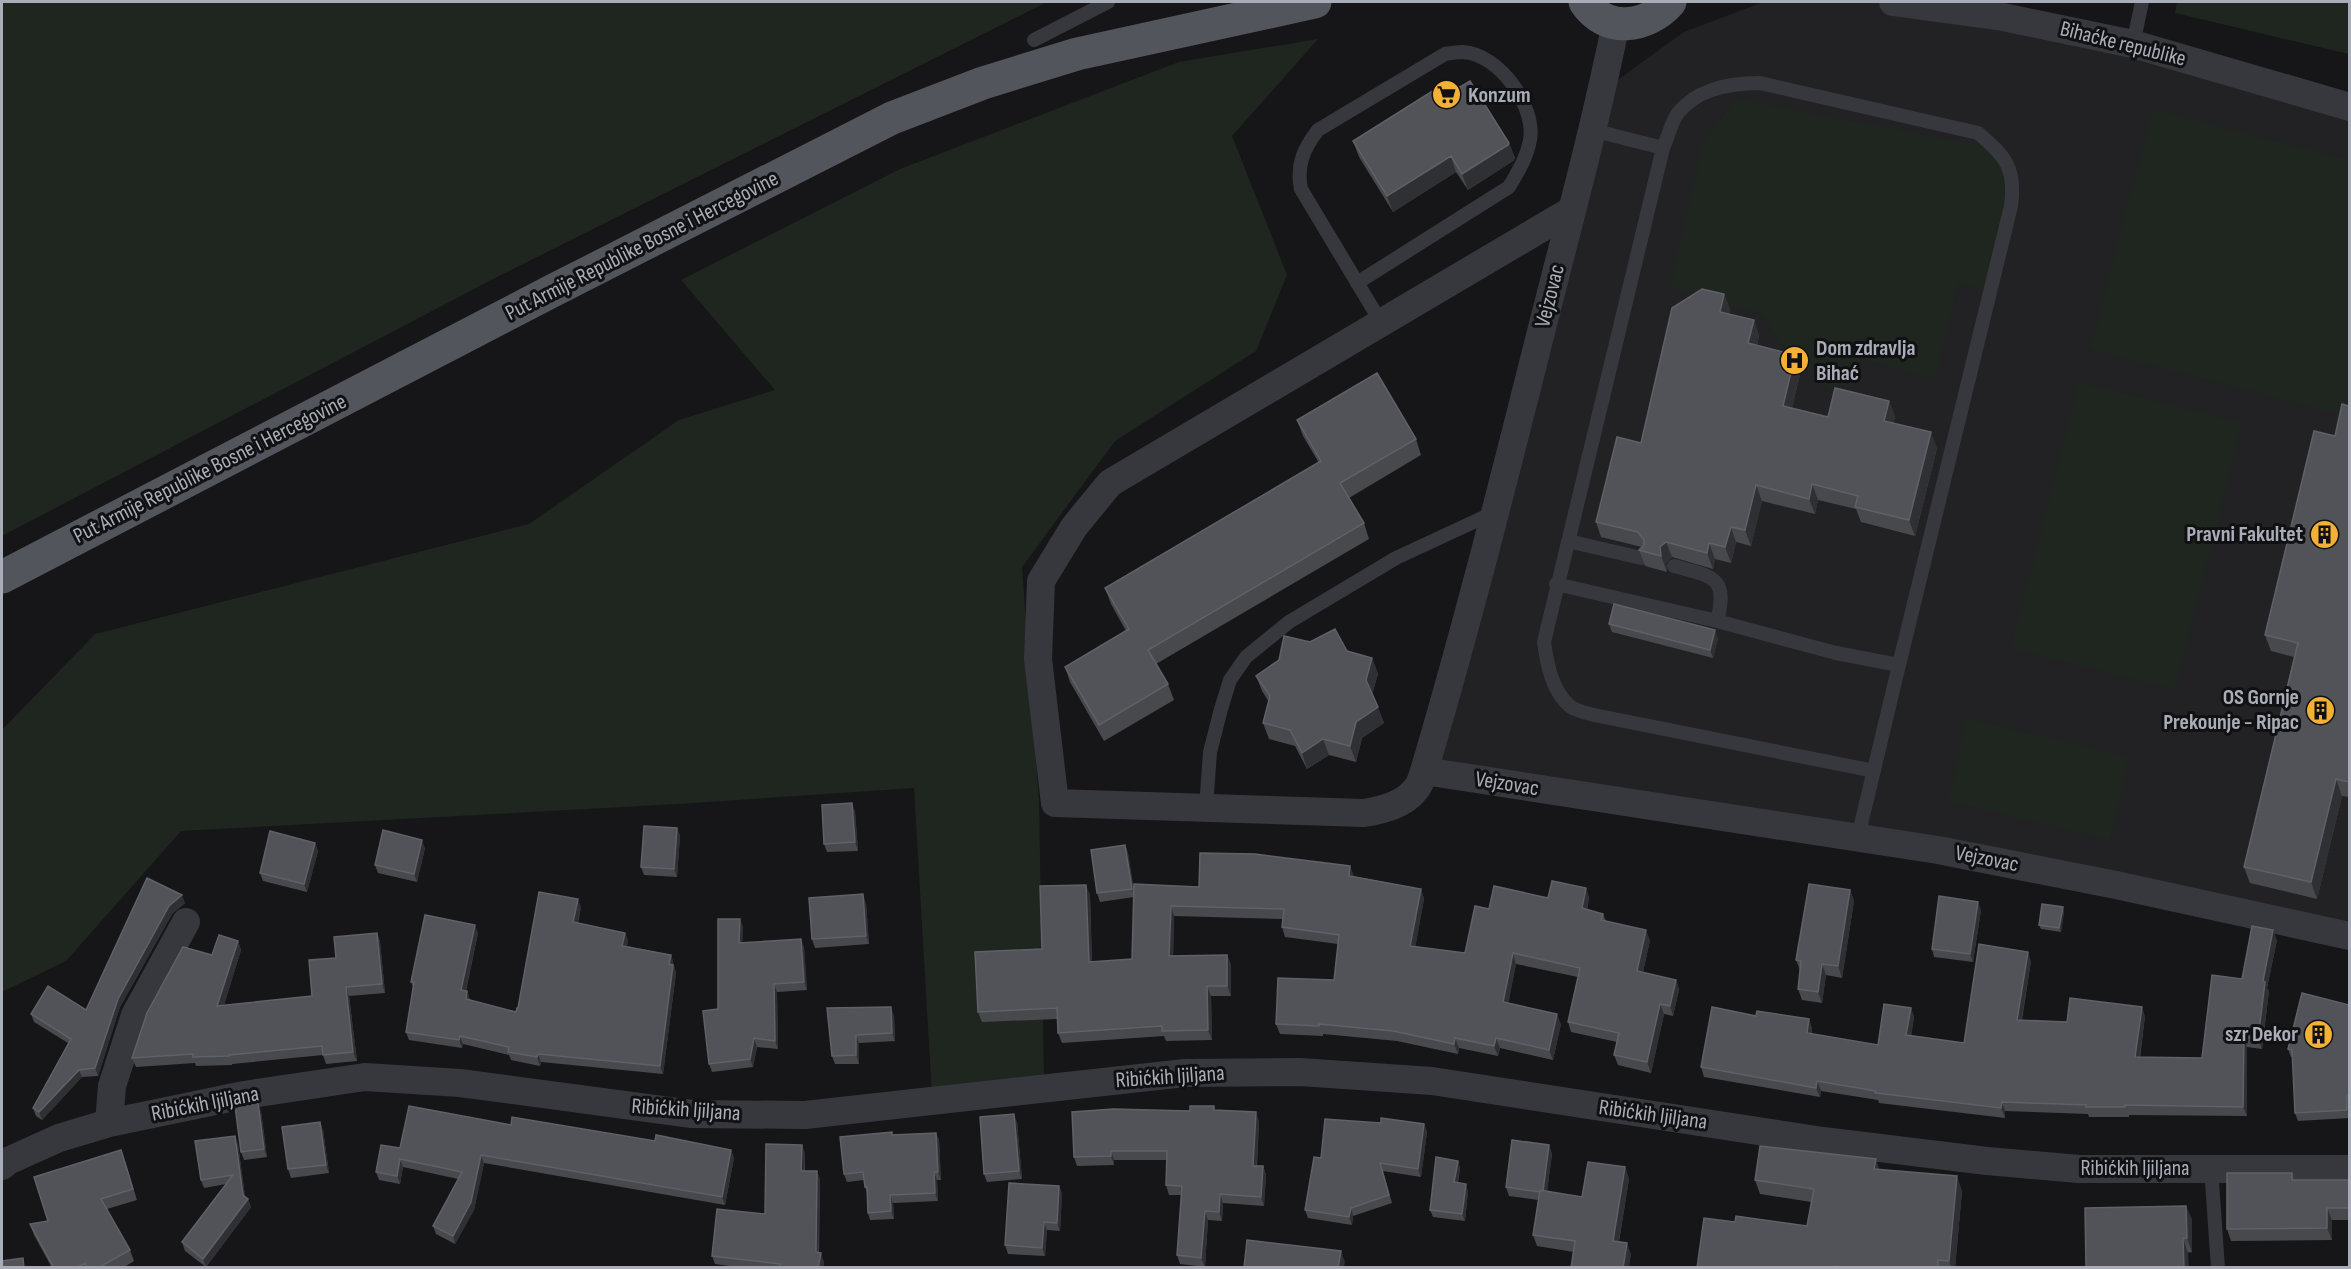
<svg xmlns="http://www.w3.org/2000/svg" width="2351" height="1269" font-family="'Sofia Sans Condensed',sans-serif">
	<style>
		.built { fill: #222225 }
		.green { fill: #1e261f }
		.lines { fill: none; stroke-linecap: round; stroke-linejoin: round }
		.lane { stroke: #37383d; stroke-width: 14 }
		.street { stroke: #37383d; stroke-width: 28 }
		.primary { stroke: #53555c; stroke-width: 33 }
		.wall { fill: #47494d }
		.shaded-wall { fill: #2f3033 }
		.building { fill: #525359; stroke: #5f6168; stroke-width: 1.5 }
		.labels { text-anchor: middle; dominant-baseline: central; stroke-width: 6; stroke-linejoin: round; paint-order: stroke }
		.street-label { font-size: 22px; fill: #a8adb8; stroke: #111113 }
		.poi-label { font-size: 22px; font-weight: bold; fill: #a8adb8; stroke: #111113; text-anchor: end }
	</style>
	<rect width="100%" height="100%" fill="#161618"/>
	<path class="built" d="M1763,2H1893L2349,107V936L1424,771L1601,92L1684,32Z"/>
	<path class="green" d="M2,2H1047L497,277L2,536Z
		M2177,2H2349V54L2175,13Z
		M1318,39L1232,136L1287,275L1256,351L1115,441L1022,567L1039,802L1044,1076L932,1096L914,788L678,804L181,831L66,961L2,992V730L95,634L529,524L679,420L775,390L681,280L900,169L1179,62Z
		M1735,99L1995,148L2014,186L1991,291L1958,283L1935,379L1861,359L1841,404L1818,376L1781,344L1763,315L1670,286L1703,144Z
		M2153,109L2349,160V417L2090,349Z
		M2079,382L2242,423L2175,690L2011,648Z
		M1967,718L2129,757L2110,840L1948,801Z"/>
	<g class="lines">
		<path class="lane" d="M1034,40L1108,2
			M2133,44L2142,2
			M1592,130L1663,148L1544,642C1547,664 1552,692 1571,707C1577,711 1587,713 1594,715L1874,771
			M1663,148C1668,138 1671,122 1678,113C1698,88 1731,83 1760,83L1978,133C2006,157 2016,168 2011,206L1899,665
			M1357,283L1509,187C1518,172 1527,157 1530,140C1536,106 1499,54 1463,52C1458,52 1451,53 1445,54L1318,130C1304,148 1296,165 1301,189L1382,324
			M1568,541L1641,558
			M1674,566C1711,576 1729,576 1717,621
			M1556,584L1717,621L1836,653L1899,665L1858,837
			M1206,808L1210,752L1221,709L1230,680L1246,657L1289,622L1396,558L1493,513
			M2211,1168L2218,1268"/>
		<path class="street" d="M1893,2L2003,17L2133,44L2350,107
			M1616,23C1595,127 1567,229 1541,332C1504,479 1467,626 1424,771L1938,850L2116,885L2350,936
			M1424,771C1422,777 1420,785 1416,789C1404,805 1382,810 1364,813L1055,803L1038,659L1041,581L1074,527L1110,483L1572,210
			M109,1123L112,1086L135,1015L186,922
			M2,1166L8,1161L59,1138L109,1123L244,1095L365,1077L460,1083L692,1114L805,1115L1185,1073L1300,1072L1432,1081L1823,1141L1987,1161L2079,1169H2350"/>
		<path class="primary" d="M1585,2C1606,34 1647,28 1670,2
			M2,577L552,291L892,118L983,83L1077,54L1315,2"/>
	</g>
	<path class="wall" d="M1448,94L1509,143L1515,158L1513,161L1468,190L1456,172L1393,212L1359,157L1353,141Z
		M1724,294L1730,310L1729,314L1754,320L1759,336L1757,345L1795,355L1801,370L1792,408L1828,417L1889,401L1895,417L1893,423L1937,448L1915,536L1861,522L1856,509L1818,500L1815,514L1762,501L1751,546L1736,542L1731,563L1715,559L1713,569L1672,557L1666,563L1667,572L1645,566L1639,550L1642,547L1601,537L1596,522Z
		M2349,406V797L2342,796L2317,899L2250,883L2244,867L2294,657L2271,651L2265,635L2335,436Z
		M1297,420L1416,439L1421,455L1349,498L1364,523L1369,539L1156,664L1168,684L1174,700L1104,741L1070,682L1065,667L1126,631L1111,604L1105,588L1319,463L1303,436Z
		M1609,624L1718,638L1713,658L1612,632Z
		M1347,651L1372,658L1378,674L1372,694L1384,723L1362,738L1356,762L1329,755L1307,769L1295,746L1269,739L1263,723L1269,702L1262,691L1256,676Z
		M855,811L858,851L827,852L824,844Z
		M677,828L680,836L677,877L644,875L641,867Z
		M315,843L318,851L307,892L263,881L260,873Z
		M1125,845L1128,853L1134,891L1353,876L1421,889L1424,899L1415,947L1465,953L1489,909L1548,898L1586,888L1589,898L1587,910L1603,914L1606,921L1650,940L1643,972L1676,980L1679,990L1673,1016L1664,1014L1651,1073L1618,1065L1614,1055L1617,1042L1571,1032L1568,1022L1578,977L1516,964L1508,1003L1561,1024L1553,1060L1500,1048L1498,1056L1459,1048L1458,1054L1397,1041L1323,1034V1036L1280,1034L1276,1024L1334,980L1338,944L1285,937L1282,927L1283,919L1174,916L1173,956L1227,955L1231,965V996H1211L1212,1040L1166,1041L1164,1036L1062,1043L1058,1033L1057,1019L982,1022L978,1012L1042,949L1090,895L1092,962L1132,959L1134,897L1100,902L1097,893Z
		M425,848L417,882L378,873L375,865Z
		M147,878L185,903L172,914L120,1007L98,1076L82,1077L42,1120L36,1116L33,1108L68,1043L34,1022L31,1014L86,1010Z
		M1850,890L1854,901L1842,978L1826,975L1822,1003L1802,1000L1798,989L1800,970L1796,960Z
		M866,903L869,944L815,948L812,939Z
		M581,907L578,923L625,933L628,941L627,946L671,955L676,973L663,1074L541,1062L540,1066L511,1060L509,1055L463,1044L462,1048L409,1040L406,1032L413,987L411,982L478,933L466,991L470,1000L516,1012Z
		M1981,910L1973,962L1934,957L1932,949Z
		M2064,911L2061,932L2041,929L2039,925Z
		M743,927L742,942L804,947L807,990L777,992L778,1049L757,1047L753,1067L712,1072L709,1064L718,1009Z
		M377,933L380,942L385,993L349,996L357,1061L326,1064L323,1055L232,1064V1065L196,1066L195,1063L136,1067L132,1058L212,955L238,941L241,950L224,1005L312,996L336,958Z
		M2277,940L2267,988L2269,991L2262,1049L2247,1047V1116L2129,1115V1117H2089L2088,1114L2005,1111V1118L1879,1103L1878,1100L1821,1091L1820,1097L1704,1077L1701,1067L1756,1016L1809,1019L1812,1029V1034L1878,1045L1911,1008L1914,1017L1911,1036L1964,1043L2031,961L2022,1020L2067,1022L2145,1016L2140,1058H2202L2242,979Z
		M2349,1005V1118L2298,1121L2295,1113L2293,1057H2291L2288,1049Z
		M827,1008L894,1015L895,1041L859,1043V1064H835L832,1056Z
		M1215,1110L1259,1121L1257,1166H1263L1266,1175L1264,1206L1223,1203L1222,1221L1208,1220L1205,1267L1180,1264L1177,1255L1181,1195H1169L1166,1185V1160H1114V1165L1077,1166L1074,1157L1190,1111Z
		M261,1111L267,1157L244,1160L241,1152Z
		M1017,1122L1022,1179L987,1182L984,1174Z
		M1381,1123L1424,1124L1427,1132L1421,1177L1383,1171L1392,1203L1353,1216L1352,1225L1308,1218L1305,1210L1321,1158Z
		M511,1125L731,1150L734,1158L725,1205L484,1163L474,1210L455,1244L436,1234L433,1226L458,1179L403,1167L400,1184L379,1180L376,1172L400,1148Z
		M323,1130L329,1173L291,1178L288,1169Z
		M936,1133L939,1140L941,1180H937L938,1201L893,1203L894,1219L870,1220L868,1213L867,1193L865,1187L864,1180L847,1182L844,1174L893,1135Z
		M238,1144L245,1197L248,1199L251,1207L206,1267L185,1251L182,1242L226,1184L204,1188L201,1180Z
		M1549,1145L1552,1154L1547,1191L1582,1197L1625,1167L1629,1179L1619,1242L1631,1254L1574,1252L1537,1246L1533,1235L1538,1200L1509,1196L1506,1187Z
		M805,1153V1171L820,1179L819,1253L824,1262L823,1268H744L715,1264L712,1256L765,1214Z
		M125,1161L137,1200L107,1209L130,1250L134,1261L123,1268H52L34,1235L30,1224L48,1221Z
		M1458,1161L1460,1168L1458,1183L1468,1191L1465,1221L1433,1217L1430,1210Z
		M1879,1169L1962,1191L1955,1268H1697L1735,1222L1807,1226L1811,1202L1760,1194L1755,1180Z
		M2292,1173L2294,1180H2349V1220H2332V1240L2231,1241L2227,1229Z
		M1059,1186L1062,1194L1060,1231L1047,1230L1045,1256L1008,1254L1005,1245Z
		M2186,1206L2192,1220V1252L2086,1268Z"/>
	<path class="shaded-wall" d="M1509,143L1515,158L1513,161L1468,190L1462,174Z
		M1451,156L1456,172L1393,212L1387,196Z
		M1724,294L1730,310L1726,328L1720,312Z
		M1754,320L1759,336L1754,359L1748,343Z
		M1795,355L1801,370L1789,421L1783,406Z
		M1889,401L1895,417L1890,436L1884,421Z
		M1931,432L1937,448L1915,536L1909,520Z
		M1812,484L1818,500L1815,514L1809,499Z
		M1756,485L1762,501L1751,546L1745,530Z
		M1731,527L1736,542L1731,563L1725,547Z
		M1666,542L1672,557L1666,563L1667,572L1661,556L1660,547Z
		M1709,543L1715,559L1713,569L1707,553Z
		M1715,630L1718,638L1713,658L1710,650Z
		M1372,658L1378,674L1372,695L1366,680Z
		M1378,707L1384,723L1362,738L1356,762L1350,746L1356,722Z
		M1323,739L1329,755L1307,769L1302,753Z
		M2336,779L2342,796L2317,899L2311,882Z
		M852,803L855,811L858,851L855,842Z
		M677,828L680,836L677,877L674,869Z
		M422,840L425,848L417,882L414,874Z
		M315,843L318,851L307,892L304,884Z
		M1125,845L1128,853L1134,897L1132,889Z
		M1350,866L1354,876L1352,886L1349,876Z
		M1086,885L1090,895L1092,972L1089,962Z
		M1586,888L1589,898L1585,918L1582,908Z
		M1421,889L1424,899L1414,956L1410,946Z
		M1850,890L1854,901L1842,978L1838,966Z
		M863,894L866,903L869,944L866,936Z
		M182,895L185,903L172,914L120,1007L98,1076L95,1068L118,999L169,906Z
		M578,899L581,907L576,930L573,922Z
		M1978,902L1981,910L1973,962L1970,954Z
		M1171,906L1174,916L1173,966L1169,956Z
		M2063,907L2064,911L2061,932L2059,928Z
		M740,919L743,927L742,951L739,943Z
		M475,925L478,933L464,998L461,990Z
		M1646,930L1650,940L1641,981L1637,971Z
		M2273,930L2277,940L2267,988L2269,991L2262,1049L2258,1039L2263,981Z
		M377,933L380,942L385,993L382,984Z
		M625,933L628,941L625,954L622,946Z
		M801,939L804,947L807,990L804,982Z
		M238,941L241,950L221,1015L217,1006Z
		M2028,952L2031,961L2020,1029L2017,1020Z
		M1513,953L1516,964L1507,1012L1503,1002Z
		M671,955L676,973L663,1074L660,1066L669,964Z
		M1227,955L1231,965V996L1227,986Z
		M1822,964L1826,975L1822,1003L1818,992Z
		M1676,980L1679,990L1673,1016L1670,1006Z
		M774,984L777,992L778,1049L775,1041Z
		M1207,986L1211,996L1212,1040L1208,1030Z
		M346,987L349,996L357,1061L353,1052Z
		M467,991L470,999L469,1007L466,999Z
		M1660,1004L1664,1014L1651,1073L1647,1062Z
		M891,1007L894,1015L895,1041L892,1033Z
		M2142,1007L2145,1016L2138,1067L2135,1057Z
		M1911,1008L1914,1017L1910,1044L1906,1035Z
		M1557,1014L1561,1024L1553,1060L1549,1050Z
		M1809,1019L1812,1029L1810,1043L1807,1033Z
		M856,1035L859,1043V1064L856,1055Z
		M460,1036L463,1044L462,1048L459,1040Z
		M2244,1037L2247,1047V1116L2243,1107Z
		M754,1038L757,1047L753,1067L750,1059Z
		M1455,1038L1459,1048L1458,1054L1454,1044Z
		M1496,1038L1500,1048L1498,1056L1494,1046Z
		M538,1054L541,1062L540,1066L537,1057Z
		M79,1070L82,1077L42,1120L39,1112Z
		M1817,1081L1821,1091L1820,1097L1816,1088Z
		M2347,1096L2349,1104V1117L2347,1110Z
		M2002,1102L2005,1111V1118L2001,1108Z
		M258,1103L261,1111L267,1157L264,1149Z
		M1256,1112L1259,1121L1256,1175L1253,1166Z
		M1014,1114L1017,1122L1022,1179L1019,1171Z
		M320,1122L323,1130L329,1173L326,1165Z
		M1424,1124L1427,1132L1421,1177L1418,1169Z
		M936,1133L939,1140L941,1180L938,1172Z
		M235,1136L238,1144L246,1203L248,1199L251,1207L206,1267L203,1259L243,1195Z
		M802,1145L805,1153L804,1179L801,1171Z
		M1549,1145L1552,1154L1546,1201L1543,1192Z
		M731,1150L734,1158L725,1205L722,1197Z
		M1111,1151L1114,1160V1165L1111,1156Z
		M481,1155L484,1163L474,1210L455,1244L453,1236Z
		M400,1159L403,1167L400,1184L397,1176Z
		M1876,1159L1881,1174L1874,1169Z
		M1458,1161L1460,1168L1456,1190L1454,1182Z
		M1263,1166L1266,1175L1264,1206L1261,1197Z
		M1625,1167L1629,1179L1617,1252L1613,1241Z
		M817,1171L820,1179L818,1260L816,1252Z
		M934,1172L937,1180L938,1201L935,1193Z
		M1957,1176L1962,1191L1955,1268H1952L1949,1261Z
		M1466,1184L1468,1191L1465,1221L1462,1214Z
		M1059,1186L1062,1194L1060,1231L1057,1223Z
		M1220,1194L1223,1203L1222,1221L1219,1212Z
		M890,1195L893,1203L894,1219L891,1211Z
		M2186,1206L2192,1220V1252L2187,1238Z
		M1351,1208L1353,1216L1352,1225L1349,1217Z
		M2327,1208L2332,1220V1240L2327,1228Z
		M1205,1211L1208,1220L1205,1267L1201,1258Z
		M1044,1222L1047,1230L1045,1256L1042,1248Z
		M2183,1238L2188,1253L2189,1268H2184Z
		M1627,1243L1631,1254L1629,1268H1623Z
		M1341,1251L1345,1262L1344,1268H1338Z
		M821,1253L824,1262L823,1268H818Z"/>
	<path class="building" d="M1470,81L1509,143L1508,145L1462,174L1451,156L1387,196L1353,141L1442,85L1448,94Z
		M1702,289L1724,294L1720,312L1754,320L1748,343L1795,355L1783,406L1828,417L1835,388L1889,401L1884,421L1931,432L1909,520L1855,507L1858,496L1812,484L1809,499L1756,485L1745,530L1731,527L1725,547L1709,543L1707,553L1666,542L1660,547L1661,556L1639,550L1644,545V540L1638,532L1596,522L1617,437L1641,443L1672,308Z
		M1377,373L1416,439L1340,483L1364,523L1148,650L1168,684L1099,725L1065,667L1129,629L1105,588L1321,461L1297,420Z
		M2342,404L2349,406V782L2336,779L2311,882L2244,867L2298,643L2265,635L2314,431L2335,436Z
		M1614,604L1715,630L1710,650L1609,624Z
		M1335,629L1347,651L1372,658L1366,680L1378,707L1356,722L1350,746L1323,739L1302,753L1290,730L1263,723L1270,696L1256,676L1279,660L1284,636L1310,642Z
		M852,803L855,842L824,844L822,805Z
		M644,826L677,828L674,869L641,867Z
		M383,830L422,840L414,874L375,865Z
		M270,831L315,843L304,884L260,873Z
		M1125,845L1132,889L1097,893L1091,850Z
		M1200,853L1255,854L1350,866L1349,876L1421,889L1410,946L1465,953L1475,906L1489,909L1494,886L1548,898L1552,881L1586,888L1582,908L1603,914L1601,920L1646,930L1637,971L1676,980L1670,1006L1660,1004L1647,1062L1614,1055L1619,1033L1568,1022L1580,968L1513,953L1503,1002L1557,1014L1549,1050L1496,1038L1494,1046L1455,1038L1454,1044L1393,1031L1319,1024V1026L1276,1024L1278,978L1334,980L1339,935L1282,927L1284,909L1171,906L1169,956L1227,955V986H1207L1208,1030L1162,1031V1026L1058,1033L1057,1008L978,1012L975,952L1042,949L1040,886L1086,885L1089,962L1132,959L1134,884L1199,887Z
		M147,878L182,895L169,906L118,999L95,1068L79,1070L39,1112L33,1108L71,1039L31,1014L48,986L86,1010Z
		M1809,884L1850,890L1838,966L1822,964L1818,992L1798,989L1801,961L1796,960Z
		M539,892L578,899L573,922L625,933L622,946L671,955L669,964L673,965L660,1066L538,1054L537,1057L508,1052L509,1047L460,1036L459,1040L406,1032L414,982H411L425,915L475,925L461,990L467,991L466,999L516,1012L517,1008H518Z
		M863,894L866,936L812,939L809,898Z
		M1939,896L1978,902L1970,954L1932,949Z
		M2042,904L2063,907L2059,928L2039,925Z
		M718,919H740L739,943L801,939L804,982L774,984L775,1041L754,1038L750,1059L709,1064L703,1011L718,1009Z
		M2252,926L2273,930L2263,981L2265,982L2258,1039L2244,1037L2243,1107L2125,1105V1107H2086V1105L2002,1102L2001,1108L1875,1093L1876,1091L1817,1081L1816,1088L1701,1067L1712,1007L1756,1016L1757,1011L1809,1019L1807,1033L1878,1045L1884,1004L1911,1008L1906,1035L1964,1043L1979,944L2028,952L2017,1020L2067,1022L2070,998L2142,1007L2135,1057L2202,1058L2212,975L2242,979Z
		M377,933L382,984L346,987L353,1052L323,1055L322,1046L229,1055V1056L193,1057V1054L132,1058L147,1013L183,947L212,955L219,935L238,941L217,1006L312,996L309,960L336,958L334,937Z
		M2302,993L2349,1005V1096H2347V1110L2295,1113L2292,1050L2288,1049Z
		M891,1007L892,1033L856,1035V1055L832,1056L827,1008Z
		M258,1103L264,1149L241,1152L235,1106Z
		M409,1106L511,1125L512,1117L655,1141L656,1135L731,1150L722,1197L481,1155L471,1202L453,1236L433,1226L462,1172L400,1159L397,1176L376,1172L381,1145L400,1148Z
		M1190,1106H1214V1110L1256,1112L1253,1166H1263L1261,1197L1220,1194L1219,1212L1205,1211L1201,1258L1177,1255L1182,1186L1166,1185L1167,1151H1111V1156L1074,1157L1072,1112L1113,1109L1190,1111Z
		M1014,1114L1019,1171L984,1174L980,1117Z
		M1381,1118L1424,1124L1418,1169L1380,1163L1389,1195L1351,1208L1349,1217L1305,1210L1314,1157L1321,1158L1325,1119L1381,1123Z
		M320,1122L326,1165L288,1169L282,1127Z
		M892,1132V1135L936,1133L938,1172H934L935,1193L890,1195L891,1211L868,1213L867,1187H865L863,1172L844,1174L840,1137Z
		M235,1136L243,1195L248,1199L203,1259L182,1242L233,1175L201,1180L195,1141Z
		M1512,1140L1549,1145L1543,1191L1540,1190V1192L1506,1187Z
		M766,1144L802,1145L801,1171H817L816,1252L821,1253L818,1268H779L780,1264L712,1256L717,1209L765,1214Z
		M1760,1146L1876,1159L1874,1169L1957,1176L1949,1261L1938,1260V1268H1851L1834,1266V1268H1697L1704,1218L1735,1222L1736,1216L1807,1226L1814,1189L1755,1180Z
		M121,1150L133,1189L101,1199L130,1250L98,1268H87L85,1263L76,1268H54L30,1224L48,1221L34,1177Z
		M1436,1157L1458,1161L1454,1182L1466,1184L1462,1214L1430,1210Z
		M1588,1162L1625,1167L1613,1241L1627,1243L1623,1268H1571L1575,1241L1533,1235L1540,1190L1582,1197Z
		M2227,1173H2292V1180H2349V1208H2327V1228L2227,1229Z
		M1009,1183L1059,1186L1057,1223L1044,1222L1042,1248L1005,1245Z
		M2186,1206L2187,1238H2183L2184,1268H2086L2085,1208Z
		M1247,1240L1341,1251L1338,1268H1244Z
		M23,1258L24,1268H2V1261Z"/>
	<defs>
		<symbol id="supermarket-disc" viewBox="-11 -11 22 22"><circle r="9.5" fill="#f2b134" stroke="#111113"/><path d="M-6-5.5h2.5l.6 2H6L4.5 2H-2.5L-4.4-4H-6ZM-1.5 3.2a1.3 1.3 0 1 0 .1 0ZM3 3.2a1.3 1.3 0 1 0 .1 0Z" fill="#111"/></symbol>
		<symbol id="hospital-disc" viewBox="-11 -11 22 22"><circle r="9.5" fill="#f2b134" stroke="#111113"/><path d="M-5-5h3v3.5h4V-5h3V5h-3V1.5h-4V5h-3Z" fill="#111"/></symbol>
		<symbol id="building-disc" viewBox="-11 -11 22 22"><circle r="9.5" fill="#f2b134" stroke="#111113"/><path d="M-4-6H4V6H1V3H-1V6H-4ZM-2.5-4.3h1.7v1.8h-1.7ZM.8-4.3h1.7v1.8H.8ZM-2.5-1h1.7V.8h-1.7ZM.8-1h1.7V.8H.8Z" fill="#111"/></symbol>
	</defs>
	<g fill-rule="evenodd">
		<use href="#supermarket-disc" x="1430" y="78" width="33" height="33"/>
		<use href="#hospital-disc" x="1778" y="344" width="33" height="33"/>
		<use href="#building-disc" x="2308" y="518" width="33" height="33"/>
		<use href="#building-disc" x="2304" y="694" width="33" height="33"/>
		<use href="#building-disc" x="2302" y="1018" width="33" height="33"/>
	</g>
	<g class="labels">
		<g class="street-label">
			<text transform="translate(2123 44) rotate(14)">Bihaćke republike</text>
			<text transform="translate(642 246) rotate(-27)">Put Armije Republike Bosne i Hercegovine</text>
			<text transform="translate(1550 296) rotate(-76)">Vejzovac</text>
			<text transform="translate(210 469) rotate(-27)">Put Armije Republike Bosne i Hercegovine</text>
			<text transform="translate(1507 784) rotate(9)">Vejzovac</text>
			<text transform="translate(1987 859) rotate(11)">Vejzovac</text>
			<text transform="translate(1170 1077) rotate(-4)">Ribićkih ljiljana</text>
			<text transform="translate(205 1104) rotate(-11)">Ribićkih ljiljana</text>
			<text transform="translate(686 1110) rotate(4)">Ribićkih ljiljana</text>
			<text transform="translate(1653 1115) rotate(8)">Ribićkih ljiljana</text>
			<text x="2135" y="1168">Ribićkih ljiljana</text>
		</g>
		<g class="poi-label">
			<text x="1468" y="95" text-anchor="start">Konzum</text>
			<text x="1816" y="348" text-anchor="start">Dom zdravlja<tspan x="1816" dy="25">Bihać</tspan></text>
			<text x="2303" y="534">Pravni Fakultet</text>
			<text x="2299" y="697">OS Gornje<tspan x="2299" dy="25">Prekounje - Ripac</tspan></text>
			<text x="2298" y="1034">szr Dekor</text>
		</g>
	</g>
	<rect width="2351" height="1269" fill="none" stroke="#a8adb8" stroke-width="6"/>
</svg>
